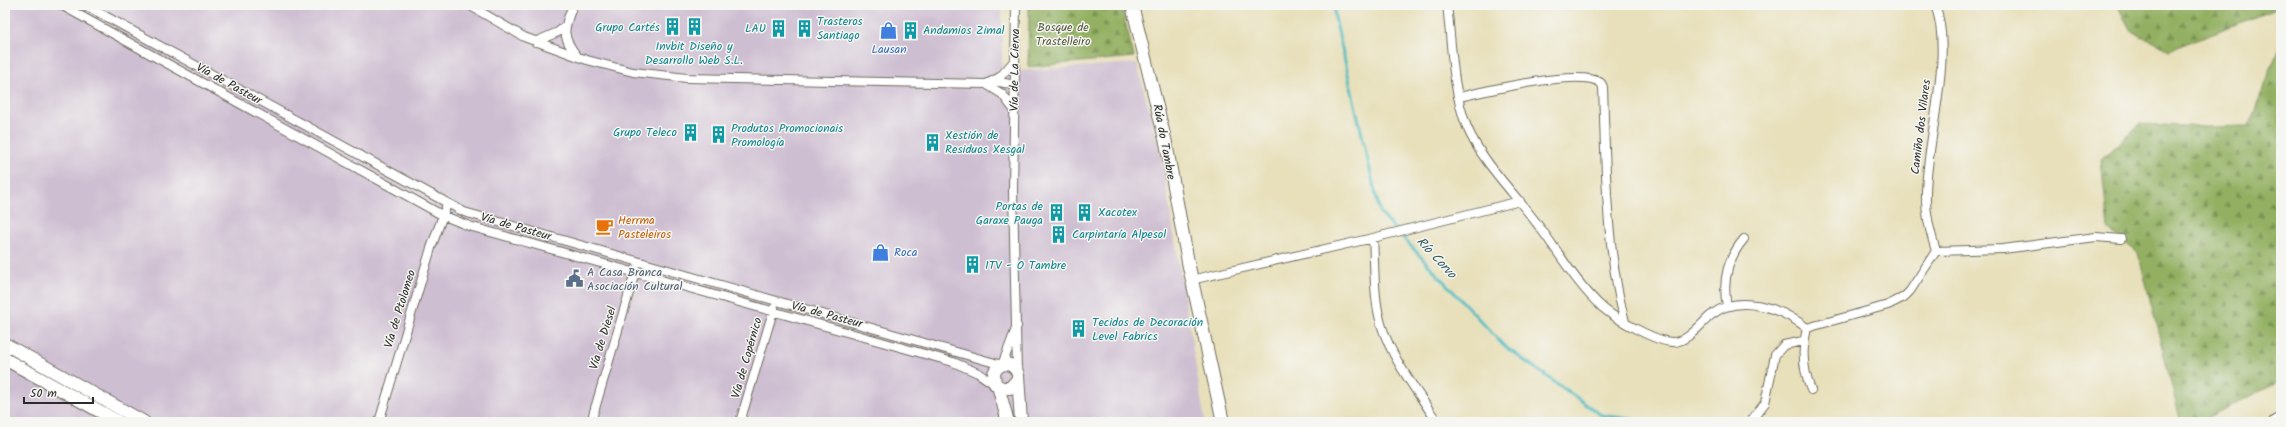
<svg xmlns="http://www.w3.org/2000/svg" width="2286" height="427" font-family="Kalam,sans-serif">
	<style>
		.industrial { fill: #cebed1 }
		.forest { fill: url(#forest-firs); stroke: #5f6e46 }
		.lines { fill: none; stroke-linecap: round; stroke-linejoin: round }
		.stream { stroke: #4cbbc2; stroke-width: 3 }
		.minor-casing { stroke: #6d6a5d; stroke-width: 10 }
		.secondary-casing { stroke: #6d6a5d; stroke-width: 14 }
		.minor { stroke: #fff; stroke-width: 8 }
		.secondary { stroke: #fff; stroke-width: 12 }
		.labels { text-anchor: middle; dominant-baseline: central; stroke-width: 3; stroke-linejoin: round; paint-order: stroke }
		.culture-label { font-size: 12px; fill: #0d838f; stroke: #f6f6f2; text-anchor: start }
		.park-label { font-size: 12px; fill: #565b3f; stroke: #f6f6f2 }
		.shop-label { font-size: 12px; fill: #366cbe; stroke: #f6f6f2 }
		.street-label { font-size: 12px; fill: #2b2b2b; stroke: #f6f6f2 }
		.food-label { font-size: 12px; fill: #c56008; stroke: #f6f6f2; text-anchor: start }
		.service-label { font-size: 12px; fill: #4e5e75; stroke: #f6f6f2; text-anchor: start }
		.water-label { font-size: 13px; font-style: italic; fill: #375d60; stroke: #f6f6f2 }
	</style>
	<defs>
		<pattern id="forest-firs" width="22" height="20" patternUnits="userSpaceOnUse"><rect width="22" height="20" fill="#93b062"/><path d="M5 1l3.5 6h-7zM16 11l3.5 6h-7z" fill="#788f51"/></pattern>
	</defs>
	<rect width="100%" height="100%" fill="#f6f6f2"/>
	<filter id="ink" filterUnits="userSpaceOnUse"><feTurbulence type="fractalNoise" baseFrequency=".025" numOctaves="2"/><feDisplacementMap in="SourceGraphic" scale="8" xChannelSelector="R" yChannelSelector="G"/><feConvolveMatrix kernelMatrix="1 2 1 2 8 2 1 2 1" color-interpolation-filters="sRGB"/></filter>
	<filter id="wash" filterUnits="userSpaceOnUse"><feTurbulence type="fractalNoise" baseFrequency=".012" numOctaves="4" result="noise"/><feDisplacementMap in="SourceGraphic" scale="16" xChannelSelector="R" yChannelSelector="G"/><feGaussianBlur stdDeviation="0.9" result="paint"/><feColorMatrix in="noise" values="0 0 0 0 0 0 0 0 0 0 0 0 0 0 0 0 0 1.4 0 .05"/><feComposite in="paint" operator="in"/></filter>
	<g filter="url(#wash)">
		<rect width="100%" height="100%" fill="#e8e0bb"/>
		<path class="industrial" d="M5,5H1002V72L1137,63L1161,156L1205,422H5Z"/>
		<path class="forest" d="M1029,5H1121L1134,57L1028,67Z
			M2117,5H2281V10L2278,8L2169,50L2131,31Z
			M2281,42V381L2198,422H2181L2138,253L2108,229L2101,159L2140,124L2206,127L2249,126Z"/>
		<g class="lines">
			<path class="stream" d="M1334,5L1335,18L1380,213L1504,346L1601,415L1654,422"/>
		</g>
	</g>
	<g filter="url(#ink)">
		<g class="lines">
			<defs>
				<path id="minor" d="M61,5L442,215L469,226L953,362L978,373L997,386
					M85,5L464,212L1002,365L1017,326
					M469,5L524,37L587,60L633,72L687,78L986,84L1002,94L1015,111
					M573,5C564,28 560,36 578,57
					M1016,5L1013,190L1017,372
					M1447,5C1452,45 1452,90 1467,127C1481,161 1516,195 1538,225C1559,252 1576,284 1603,308C1616,319 1656,342 1673,342C1687,342 1700,325 1710,316C1738,292 1781,308 1807,328
					M1935,5C1954,52 1927,139 1926,192C1925,213 1930,231 1936,251
					M535,42L558,32L564,27
					M994,81L1015,85
					M986,84L1000,77L1015,60
					M1459,97C1485,91 1581,68 1601,83L1603,87C1606,166 1605,245 1625,322
					M1373,238C1375,267 1373,299 1382,327C1393,361 1418,392 1437,422
					M1936,251L2003,249L2096,237L2121,239
					M1191,280L1373,238L1520,201
					M1727,306C1722,281 1727,259 1744,239
					M1807,328L1888,305L1904,297L1910,291L1936,251
					M1807,328C1801,350 1803,370 1811,390
					M379,422L431,248L447,204
					M591,422L636,269
					M740,422L774,308
					M1750,422L1765,403L1775,355L1784,345L1803,341"/>
				<path id="secondary" d="M1132,5L1166,143L1188,262L1223,422
					M5,344L144,422
					M5,359L119,422
					M1018,379L1010,388H1002L995,384L994,373C1000,360 1015,362 1018,375L1021,422
					M998,386L1008,422
					M2275,422L2281,419"/>
			</defs>
			<use href="#minor" class="minor-casing"/>
			<use href="#secondary" class="secondary-casing"/>
			<use href="#minor" class="minor"/>
			<use href="#secondary" class="secondary"/>
		</g>
	</g>
	<defs>
		<symbol id="building-bare" viewBox="-9 -9 18 18"><path d="M-4-6H4V6H1V3H-1V6H-4ZM-2.5-4.3h1.7v1.8h-1.7ZM.8-4.3h1.7v1.8H.8ZM-2.5-1h1.7V.8h-1.7ZM.8-1h1.7V.8H.8Z" fill="#0f9aa8" stroke="#f6f6f2" stroke-width="2.5" paint-order="stroke"/></symbol>
		<symbol id="shop-bare" viewBox="-9 -9 18 18"><path d="M-5-2.5h2.3a2.7 3.5 0 0 1 5.4 0H5L5.5 6h-11ZM-1.5-2.5h3a1.5 2.3 0 0 0-3 0Z" fill="#3f7fe0" stroke="#f6f6f2" stroke-width="2.5" paint-order="stroke"/></symbol>
		<symbol id="cafe-bare" viewBox="-9 -9 18 18"><path d="M-5.5-4.5H6V0H3Q3 3.5 0 3.5H-2.5Q-5.5 3.5-5.5 0ZM3-3.2v2h1.7v-2ZM-6 4.5H4V6H-6Z" fill="#e8710a" stroke="#f6f6f2" stroke-width="2.5" paint-order="stroke"/></symbol>
		<symbol id="civic-bare" viewBox="-9 -9 18 18"><path d="M-.6-6.5H3V-4.5H.6V-3L4-1V1h2V6H-6V1h2V-1L-.6-3ZM-1.2 2.5V6h2.4V2.5Z" fill="#5c6f8a" stroke="#f6f6f2" stroke-width="2.5" paint-order="stroke"/></symbol>
	</defs>
	<g fill-rule="evenodd">
		<use href="#building-bare" x="660" y="14" width="25" height="25"/>
		<use href="#building-bare" x="682" y="14" width="25" height="25"/>
		<use href="#building-bare" x="766" y="16" width="25" height="25"/>
		<use href="#building-bare" x="792" y="16" width="25" height="25"/>
		<use href="#shop-bare" x="876" y="18" width="25" height="25"/>
		<use href="#building-bare" x="898" y="18" width="25" height="25"/>
		<use href="#building-bare" x="678" y="120" width="25" height="25"/>
		<use href="#building-bare" x="706" y="122" width="25" height="25"/>
		<use href="#building-bare" x="920" y="130" width="25" height="25"/>
		<use href="#building-bare" x="1072" y="200" width="25" height="25"/>
		<use href="#building-bare" x="1044" y="200" width="25" height="25"/>
		<use href="#cafe-bare" x="592" y="214" width="25" height="25"/>
		<use href="#building-bare" x="1046" y="222" width="25" height="25"/>
		<use href="#shop-bare" x="868" y="240" width="25" height="25"/>
		<use href="#building-bare" x="960" y="252" width="25" height="25"/>
		<use href="#civic-bare" x="562" y="266" width="25" height="25"/>
		<use href="#building-bare" x="1066" y="316" width="25" height="25"/>
	</g>
	<g class="labels">
		<g class="culture-label">
			<text x="817" y="21">Trasteros<tspan x="817" dy="14">Santiago</tspan></text>
			<text x="660" y="27" text-anchor="end">Grupo Cartés</text>
			<text x="766" y="28" text-anchor="end">LAU</text>
			<text x="923" y="30">Andamios Zimal</text>
			<text x="694" y="46" text-anchor="middle">Invbit Diseño y<tspan x="694" dy="14">Desarrollo Web S.L.</tspan></text>
			<text x="731" y="128">Produtos Promocionais<tspan x="731" dy="14">Promología</tspan></text>
			<text x="677" y="132" text-anchor="end">Grupo Teleco</text>
			<text x="945" y="135">Xestión de<tspan x="945" dy="14">Residuos Xesgal</tspan></text>
			<text x="1043" y="206" text-anchor="end">Portas de<tspan x="1043" dy="14">Garaxe Pauga</tspan></text>
			<text x="1098" y="212">Xacotex</text>
			<text x="1072" y="234">Carpintaría Alpesol</text>
			<text x="985" y="265">ITV - O Tambre</text>
			<text x="1092" y="322">Tecidos de Decoración<tspan x="1092" dy="14">Level Fabrics</tspan></text>
		</g>
		<g class="park-label">
			<text x="1063" y="27">Bosque de<tspan x="1063" dy="14">Trastelleiro</tspan></text>
		</g>
		<g class="shop-label">
			<text x="889" y="49">Lausan</text>
			<text x="894" y="252" text-anchor="start">Roca</text>
		</g>
		<g class="street-label">
			<text transform="translate(1015 70) rotate(-89)">Vía de La Cierva</text>
			<text transform="translate(229 84) rotate(29)">Vía de Pasteur</text>
			<text transform="translate(1921 127) rotate(-83)">Camiño dos Vilares</text>
			<text transform="translate(1164 142) rotate(79)">Rúa do Tambre</text>
			<text transform="translate(516 227) rotate(16)">Vía de Pasteur</text>
			<text transform="translate(400 309) rotate(-73)">Vía de Ptolomeo</text>
			<text transform="translate(827 315) rotate(15)">Vía de Pasteur</text>
			<text transform="translate(603 338) rotate(-73)">Vía de Diesel</text>
			<text transform="translate(747 358) rotate(-74)">Vía de Copérnico</text>
		</g>
		<g class="food-label">
			<text x="618" y="220">Herrma<tspan x="618" dy="14">Pasteleiros</tspan></text>
		</g>
		<g class="service-label">
			<text x="587" y="272">A Casa Branca<tspan x="587" dy="14">Asociación Cultural</tspan></text>
		</g>
		<g class="water-label">
			<text transform="translate(1436 258) rotate(47)">Río Corvo</text>
		</g>
	</g>
	<rect width="2286" height="427" fill="none" stroke="#f6f6f2" stroke-width="20"/>
	<path d="M24 397v6h69v-6" fill="none" stroke="#2b2b2b" stroke-width="2"/>
	<text x="30" y="397" font-size="12" fill="#2b2b2b" stroke="#f6f6f2" stroke-width="3" paint-order="stroke">50 m</text>
</svg>
